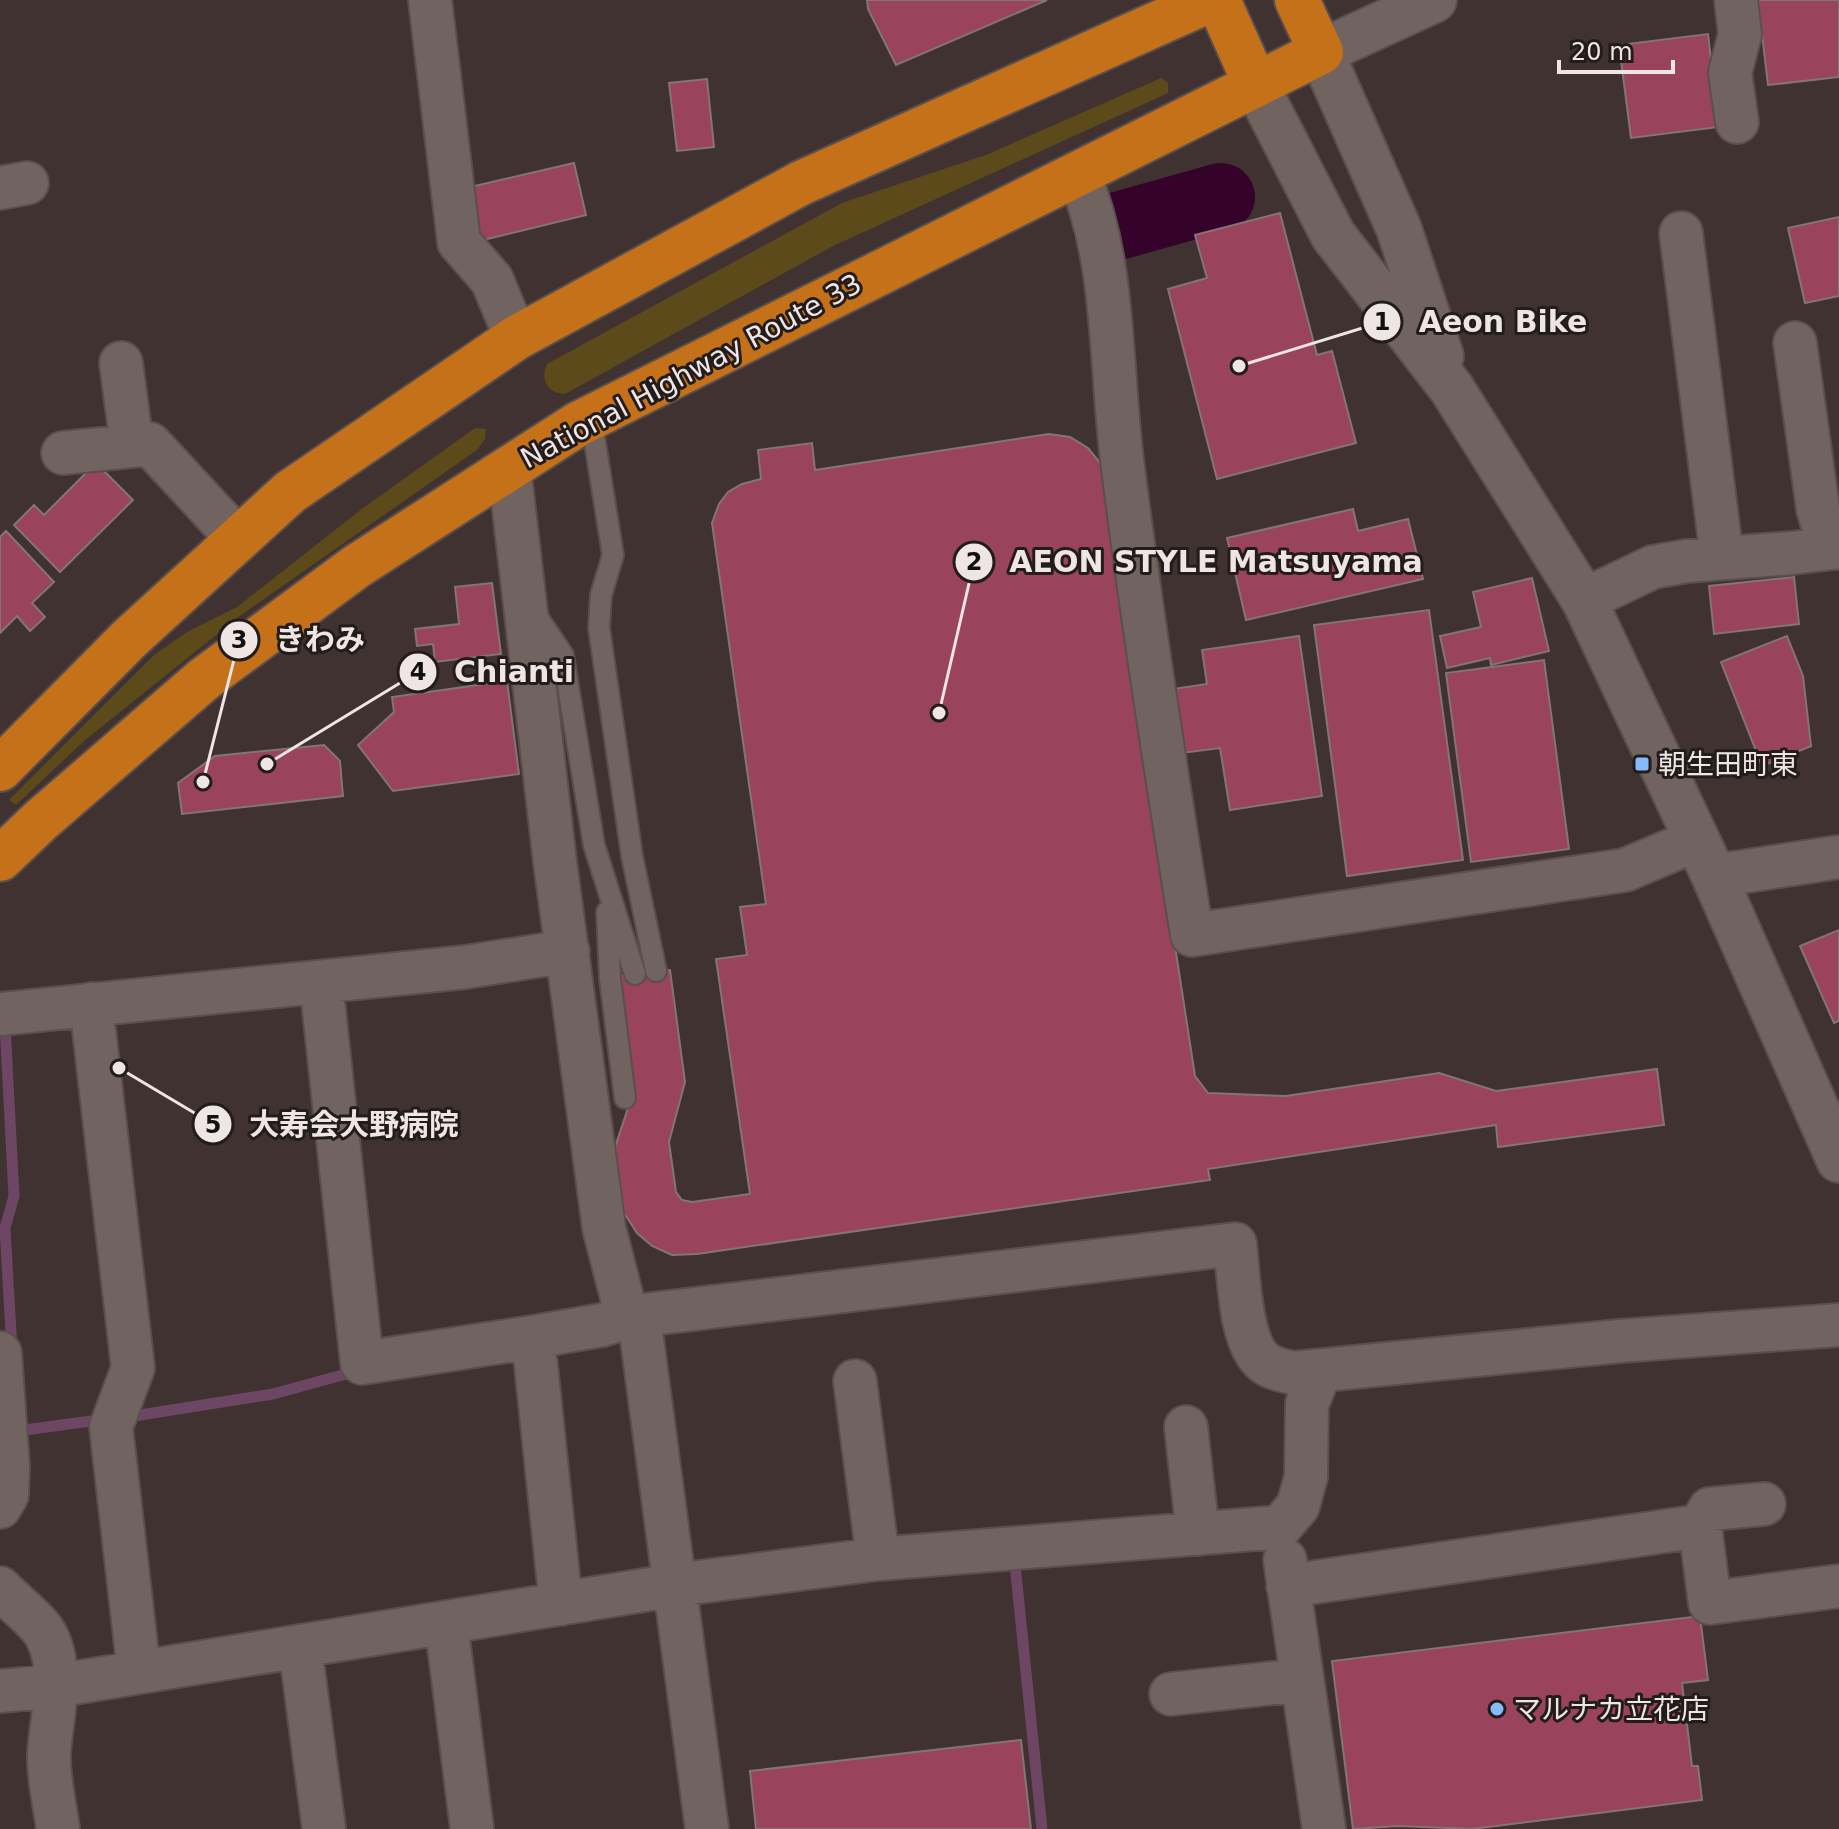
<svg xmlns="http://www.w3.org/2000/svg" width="1839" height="1829" font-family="'DejaVu Sans','Noto Sans JP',sans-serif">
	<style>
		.green { fill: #5d4a1b }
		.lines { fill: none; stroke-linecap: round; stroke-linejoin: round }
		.stream { stroke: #6c4663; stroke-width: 11 }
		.river { stroke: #35022c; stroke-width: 68 }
		.building { fill: #99435c; stroke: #837477; stroke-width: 2 }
		.lane-casing { stroke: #5a4f4d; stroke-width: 24 }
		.street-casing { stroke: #5a4f4d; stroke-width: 46 }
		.secondary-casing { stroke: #5a4f4d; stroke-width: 48 }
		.highway-casing { stroke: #5a4f4d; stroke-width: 48 }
		.lane { stroke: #716360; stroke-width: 20 }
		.street { stroke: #716360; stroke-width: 42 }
		.secondary { stroke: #716360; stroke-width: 44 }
		.highway { stroke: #c4711a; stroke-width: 44 }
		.poi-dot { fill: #85bbfb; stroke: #221c1b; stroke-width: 3 }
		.labels { text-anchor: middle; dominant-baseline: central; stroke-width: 6; stroke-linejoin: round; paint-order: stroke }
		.street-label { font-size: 28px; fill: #eee5e4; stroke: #221c1b }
		.poi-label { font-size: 28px; fill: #eee5e4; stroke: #221c1b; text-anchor: start }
		.leader { fill: none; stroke: #eee5e4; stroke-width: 3 }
		.callout-dot { fill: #eee5e4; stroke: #221c1b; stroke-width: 3 }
		.mark-label { font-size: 24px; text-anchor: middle; font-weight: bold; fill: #111 }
		.callout-label { font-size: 30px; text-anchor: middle; font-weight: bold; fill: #eee5e4; stroke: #221c1b; stroke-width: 6; stroke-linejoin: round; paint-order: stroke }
	</style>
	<rect width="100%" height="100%" fill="#3f3230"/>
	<path class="green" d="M1161,78L1168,83V93L833,246L565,394C547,393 540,379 547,364L842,203L986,155Z
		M475,428L486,429L485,439L477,450L241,615L84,741L16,805L9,800L154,655L187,632L237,607L363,508Z"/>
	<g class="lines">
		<path class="stream" d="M5,1024L14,1196L5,1228L12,1350
			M134,1416L273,1394L346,1374
			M17,1427V1431L91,1421
			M1015,1564L1042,1829"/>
		<path class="river" d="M1107,229L1221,197"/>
	</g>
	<path class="building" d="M867,0H1047L896,65L868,9Z
		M1758,0H1839V77L1768,85Z
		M1708,34L1719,127L1631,138L1619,45Z
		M707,79L714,147L677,151L669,83Z
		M574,163L586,215L479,241L466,188Z
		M1280,213L1317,355L1332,351L1356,443L1217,479L1168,289L1207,278L1195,235Z
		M1839,217V296L1805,303L1788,228Z
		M1049,434L1070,437L1088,448L1101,464L1195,1076L1208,1093L1286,1096L1439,1073L1496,1091L1657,1069L1664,1125L1498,1147L1496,1125L1208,1169L1210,1180L697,1254L672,1255L652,1246L637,1233L624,1213L615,1147L633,1093L619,976L670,970L685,1082L669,1142L676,1192L682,1200L692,1202L750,1194L716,959L747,955L740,907L766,904L712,523L719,504L728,492L742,484L761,479L758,450L812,443L815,470Z
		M96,463L133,500L60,572L14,525L34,505L44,515Z
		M1353,509L1358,531L1408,519L1423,579L1246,620L1227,538Z
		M6,531L54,582L32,603L45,617L30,631L17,616L0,633V537Z
		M1794,577L1799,624L1714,634L1709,586Z
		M1532,578L1549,651L1491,665L1490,658L1447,668L1440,636L1481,627L1473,592Z
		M492,583L501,654L435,662L433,644L417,646L415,629L459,624L455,587Z
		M1429,610L1463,860L1347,876L1314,625Z
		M1299,636L1322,796L1230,810L1220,748L1182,753L1173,689L1207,684L1202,650Z
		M1787,636L1803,676L1811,746L1762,766L1721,662Z
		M1544,660L1569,849L1471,862L1446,673Z
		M507,681L519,774L393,791L358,745L394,712L392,697Z
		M324,745L340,761L343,796L182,814L178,783L215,756Z
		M1839,930V1021L1834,1023L1800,946Z
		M1700,1616L1708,1680L1682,1683L1692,1766H1698L1702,1800L1472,1829L1398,1826L1353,1829L1332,1661Z
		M1021,1740L1031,1829H756L750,1771Z"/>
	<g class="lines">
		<defs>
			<path id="lane" d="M591,418L613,555L601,595L599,628L632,856L656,971
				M536,615L563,655L594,845L635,974
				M607,912L610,978L625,1098"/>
			<path id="street" d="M430,0L459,242L492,280L516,338
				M1736,0L1740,34L1730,73L1737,122
				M1078,173C1116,263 1110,364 1122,460C1142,619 1167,777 1192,935L1625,870L1696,840
				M0,188L27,183
				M1681,233L1722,558
				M1795,343L1818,509L1825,532L1834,548
				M121,363L132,446
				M63,453L150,444L238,539
				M509,467L555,862L604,1228L627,1317L1235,1244C1239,1274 1239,1344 1265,1363C1273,1369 1285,1371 1294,1373L1620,1341L1839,1325
				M1584,600L1653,567L1687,561L1792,553L1839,547
				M1714,876L1839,857
				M321,982L362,1363L533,1337L602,1325L627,1317
				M91,1004L133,1368L111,1427L139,1672
				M0,1014L466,967L568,951
				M639,1317L707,1829
				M533,1337L561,1604
				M0,1353L8,1467L7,1495L0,1507
				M855,1381L878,1559
				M1186,1427L1198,1534
				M1700,1526L1710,1509L1764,1504
				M1285,1560L1324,1829
				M1288,1586L1700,1526L1710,1603L1839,1586
				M0,1588C13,1602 40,1622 47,1637C65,1674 51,1716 49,1754C48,1778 55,1805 58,1829
				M446,1622L472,1829
				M300,1646L324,1829
				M0,1691L55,1686L675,1585L878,1559L1280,1527L1298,1506L1306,1477L1307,1404L1320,1372
				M1171,1694L1302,1680"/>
			<path id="secondary" d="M1434,0L1321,52L1399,229L1441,356
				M1255,83L1333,235L1452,389L1584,600L1714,876L1839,1160"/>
			<path id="highway" d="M1218,0L1255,83
				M0,769L129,639L290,492L516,338L801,183L1210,0
				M0,859L41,820L204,679L357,566L578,424L1321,52L1297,0"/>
		</defs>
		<use href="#lane" class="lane-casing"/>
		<use href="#street" class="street-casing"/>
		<use href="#secondary" class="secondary-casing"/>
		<use href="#highway" class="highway-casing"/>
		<use href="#lane" class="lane"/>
		<use href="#street" class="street"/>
		<use href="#secondary" class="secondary"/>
		<use href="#highway" class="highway"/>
	</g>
	<g class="poi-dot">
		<rect x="1634" y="756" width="16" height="16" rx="4"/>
		<circle cx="1497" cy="1709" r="8"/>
	</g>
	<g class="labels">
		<g class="street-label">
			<text transform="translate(691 371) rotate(-28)">National Highway Route 33</text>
		</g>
		<g class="poi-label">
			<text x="1658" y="764">朝生田町東</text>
			<text x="1513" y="1709">マルナカ立花店</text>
		</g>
	</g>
	<path class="leader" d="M1239 366L1382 322M939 713L974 562M203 782L239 640M267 764L418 672M119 1068L213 1124"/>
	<g class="callout-dot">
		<circle cx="1239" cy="366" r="8"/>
		<circle cx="939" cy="713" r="8"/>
		<circle cx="203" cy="782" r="8"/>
		<circle cx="267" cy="764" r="8"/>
		<circle cx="119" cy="1068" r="8"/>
		<circle cx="1382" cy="322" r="20"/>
		<circle cx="974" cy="562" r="20"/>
		<circle cx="239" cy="640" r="20"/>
		<circle cx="418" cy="672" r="20"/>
		<circle cx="213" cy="1124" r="20"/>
	</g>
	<g class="mark-label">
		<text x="1382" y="330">1</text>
		<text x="974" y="570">2</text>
		<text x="239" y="648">3</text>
		<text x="418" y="680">4</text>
		<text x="213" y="1133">5</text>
	</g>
	<g class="callout-label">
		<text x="1503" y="332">Aeon Bike</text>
		<text x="1216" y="572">AEON STYLE Matsuyama</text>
		<text x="320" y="650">きわみ</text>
		<text x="514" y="682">Chianti</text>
		<text x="354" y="1135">大寿会大野病院</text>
	</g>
	<path d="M1559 60v12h114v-12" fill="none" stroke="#eee5e4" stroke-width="4"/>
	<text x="1571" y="60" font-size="24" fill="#eee5e4" stroke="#221c1b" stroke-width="6" paint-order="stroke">20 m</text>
</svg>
